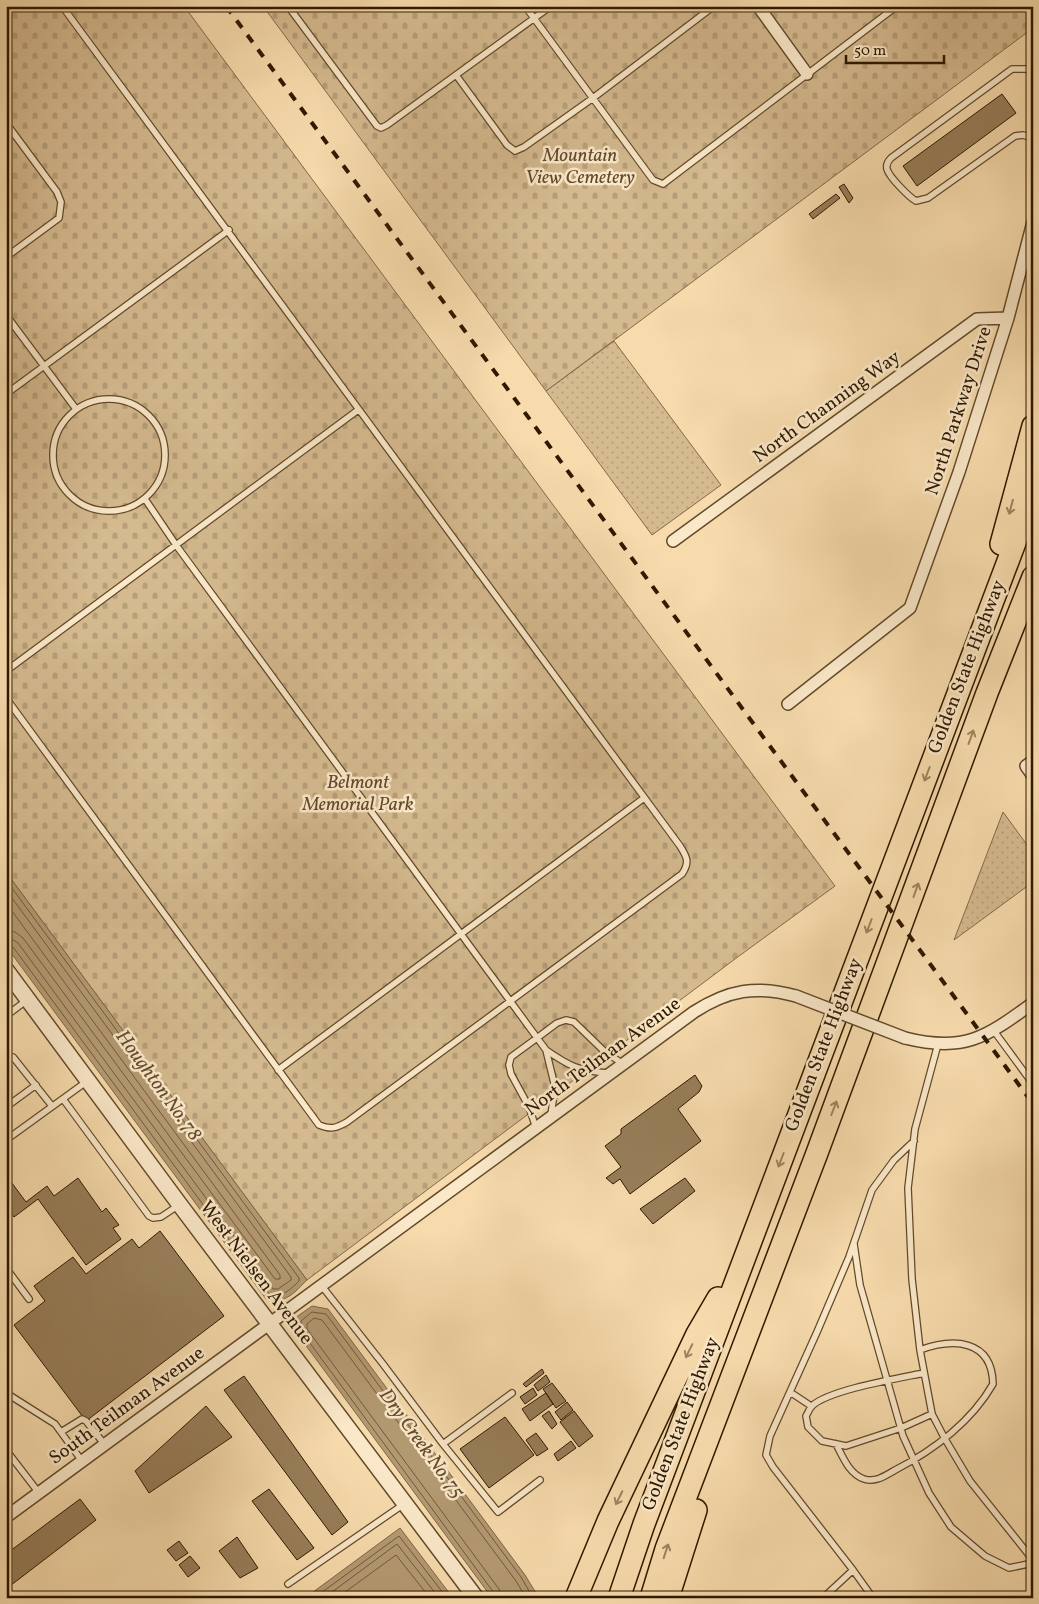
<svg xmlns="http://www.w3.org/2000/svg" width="1039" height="1604" font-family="Vollkorn,serif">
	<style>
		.grass { fill: url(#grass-dots); stroke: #826a48 }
		.cemetery { fill: url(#cemetery-stones); stroke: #826a48 }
		.water { fill: #b39972; stroke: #7e6644 }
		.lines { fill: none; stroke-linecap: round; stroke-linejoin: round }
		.shore { stroke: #715939; stroke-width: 1 }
		.building { fill: #977e59; stroke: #2f1900 }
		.service-casing { stroke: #614a2b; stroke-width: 8 }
		.minor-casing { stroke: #614a2b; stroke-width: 14 }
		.tertiary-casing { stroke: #614a2b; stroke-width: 18 }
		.motorway-casing { stroke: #2f1900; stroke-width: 24 }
		.service { stroke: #fae8c9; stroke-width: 5.5 }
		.minor { stroke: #fae8c9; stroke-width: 11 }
		.tertiary { stroke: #fae8c9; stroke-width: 15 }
		.motorway { stroke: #f7dbac; stroke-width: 21 }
		.rail { stroke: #2f1900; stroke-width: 4; stroke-dasharray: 9 9; stroke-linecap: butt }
		.minor-bridge-casing { stroke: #614a2b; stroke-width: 14; stroke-linecap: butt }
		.minor-bridge { stroke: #fae8c9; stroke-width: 11 }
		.oneway { stroke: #9d845f }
		.labels { text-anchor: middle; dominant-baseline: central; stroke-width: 5; stroke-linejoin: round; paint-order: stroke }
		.park-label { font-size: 19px; font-style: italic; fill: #61492b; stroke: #fae8c9 }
		.street-label { font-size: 19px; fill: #2f1900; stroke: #fae8c9 }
		.water-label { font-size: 20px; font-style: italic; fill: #644c2e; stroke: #fae8c9 }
	</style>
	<defs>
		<pattern id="grass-dots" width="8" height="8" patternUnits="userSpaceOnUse" patternTransform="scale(1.25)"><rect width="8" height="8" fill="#d5ba8f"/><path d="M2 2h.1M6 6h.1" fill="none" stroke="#b79f7a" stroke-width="1.8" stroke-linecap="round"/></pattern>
		<pattern id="cemetery-stones" width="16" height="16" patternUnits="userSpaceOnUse" patternTransform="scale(1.25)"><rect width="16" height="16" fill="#d5ba8f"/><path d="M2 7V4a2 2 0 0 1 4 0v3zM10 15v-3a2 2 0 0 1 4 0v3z" fill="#b79f7a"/></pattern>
	</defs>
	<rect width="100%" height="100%" fill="#f7dbac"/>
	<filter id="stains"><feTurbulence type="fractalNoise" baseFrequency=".004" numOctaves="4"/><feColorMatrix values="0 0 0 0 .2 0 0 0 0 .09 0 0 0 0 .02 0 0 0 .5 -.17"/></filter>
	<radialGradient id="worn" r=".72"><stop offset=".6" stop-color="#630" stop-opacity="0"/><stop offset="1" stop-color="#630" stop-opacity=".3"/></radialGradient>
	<path class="grass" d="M614,341L721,485L652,535L546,391Z
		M1003,812L1033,853V882L954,940Z"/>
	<path class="cemetery" d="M6,6H184L835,886L735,959L307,1280L6,872Z
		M263,6H1033V28L546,391Z"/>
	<path class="water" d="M6,872L307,1280C295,1292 285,1305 266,1299L6,946Z
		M312,1306L328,1309L525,1575L539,1598H492L296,1332L295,1318Z
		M400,1528L453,1598H305Z"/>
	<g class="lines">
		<path class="shore" d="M6,880L299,1278V1281C291,1289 281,1299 269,1294L13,947L6,944
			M6,890L291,1277V1280L278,1289H273L18,943L12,939L6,938
			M6,903L280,1275V1279H275L23,938L15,932L6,930
			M314,1598L399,1536L447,1598
			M324,1598L397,1544L439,1598
			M337,1598L396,1555L430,1598
			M495,1598L494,1593L301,1331V1321L312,1312L326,1314L521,1577L533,1598
			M502,1598L499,1589L307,1329V1324L314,1318L322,1320L516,1581L526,1598"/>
	</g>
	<path class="building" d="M1002,94L1016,113L917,186L903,166Z
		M844,184L853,198L849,203L839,187Z
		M836,194L840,198L813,219L809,214Z
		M695,1075L702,1086L699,1092L678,1109L701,1141L630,1194L620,1179L613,1184L606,1178L621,1167L605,1146L621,1134V1129Z
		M6,1175L26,1202L47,1186L54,1196L78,1178L102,1212L106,1208L119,1225L113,1228L121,1239L86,1265L38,1199L14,1217L6,1206Z
		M685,1178L695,1191L653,1224L640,1209Z
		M160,1231L224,1316L86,1421L14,1325L45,1301L34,1286L73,1257L86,1274L132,1239L139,1248Z
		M542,1369L544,1373L526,1387L523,1384Z
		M546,1375L550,1382L538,1391L534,1385Z
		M244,1376L348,1522L332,1535L224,1390Z
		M552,1383L566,1401L556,1408L543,1389Z
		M533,1388L537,1395L525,1404L520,1397Z
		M546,1393L553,1404L530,1421L522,1409Z
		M567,1402L573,1410L561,1420L555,1412Z
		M206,1406L232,1437L149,1493L135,1471Z
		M549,1411L557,1424L552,1429L542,1416Z
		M574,1411L593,1436L579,1447L560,1422Z
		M505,1417L534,1455L489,1488L460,1449Z
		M536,1433L548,1449L537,1456L526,1440Z
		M571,1441L576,1448L558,1461L554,1454Z
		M269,1489L314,1548L297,1560L252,1501Z
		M80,1499L96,1520L6,1589V1554Z
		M237,1537L258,1568L240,1578L219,1551Z
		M179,1541L188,1553L176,1561L167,1550Z
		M190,1556L200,1568L188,1577L179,1565Z"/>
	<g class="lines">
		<defs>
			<path id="service" d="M288,6L377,126L381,128L387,125L551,6
				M525,6L653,180L663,184L897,6
				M1033,69H1012L891,158C888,161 886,165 887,169C889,177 909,197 916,201L928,198L1015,136L1023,135L1033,138
				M456,75L507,145L515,151L524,147L593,98L714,6
				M6,123L57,192L61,202L59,218L6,257
				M6,315L76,409
				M6,394L229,230
				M53 455a56 56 0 1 1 112 0a56 56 0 1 1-112 0Z
				M145,499L176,545L546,1050L555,1087L551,1115
				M6,671L358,410
				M6,698L319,1125C331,1130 336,1128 347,1122L682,874C690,862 687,857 680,846L62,6
				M6,1016L27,1000
				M994,1031L1033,1084
				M938,1044L915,1129L908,1188L912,1279L920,1350L932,1414L945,1439L970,1481L1033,1560
				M546,1050C569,1066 579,1071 608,1073
				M6,1057H13L52,1106
				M278,1070L644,798
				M63,1099L149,1216L153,1218L161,1217L179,1205
				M6,1107L36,1085
				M536,1128L529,1107L511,1074L509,1065L511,1057L537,1038L557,1023L566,1020L574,1022L604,1051L623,1064
				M6,1140L86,1082
				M854,1244L860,1285L903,1436L929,1493L951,1527L985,1556L1009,1568L1033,1563
				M6,1268L29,1299
				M321,1285L383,1364L443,1444L512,1393
				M924,1373C900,1378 828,1390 812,1406C809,1409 808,1413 806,1416L808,1427L822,1441L846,1446L901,1428L932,1414
				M790,1392L811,1406
				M6,1393L55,1424L82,1461
				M61,1432L82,1419L86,1421L105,1445
				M443,1444L498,1512L540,1480
				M836,1444C843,1457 849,1474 864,1479C876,1483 886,1475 897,1469C934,1450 972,1421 993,1384C992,1339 953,1338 920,1350
				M6,1450L39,1493
				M853,1570L773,1467L766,1455L770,1436L817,1332L849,1257L872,1190L894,1160L914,1141
				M288,1584L404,1504
				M823,1598L853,1570L873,1598"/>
			<path id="minor" d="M758,6L807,74
				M673,541L977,319L1008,318
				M788,704L910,608L959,472L1008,318L1033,222
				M1033,761L1026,766L1033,776
				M905,1038C965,1053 986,1037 1033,1003
				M6,1517L694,1012C728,990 756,985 796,996"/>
			<path id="tertiary" d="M6,970L180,1205L476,1598"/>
			<path id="motorway" d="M1001,544L1033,426
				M576,1598L608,1521L697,1334L718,1298
				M619,1598L644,1524L1033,495
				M651,1598L666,1549L817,1153L987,693L1033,577
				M668,1598L696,1510"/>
		</defs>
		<use href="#service" class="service-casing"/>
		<use href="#minor" class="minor-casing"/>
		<use href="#tertiary" class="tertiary-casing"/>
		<use href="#motorway" class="motorway-casing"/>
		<use href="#service" class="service"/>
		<use href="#minor" class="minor"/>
		<use href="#tertiary" class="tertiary"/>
		<use href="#motorway" class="motorway"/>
		<path class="rail" d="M226,6L1033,1104"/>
		<defs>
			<path id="minor-bridge" d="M796,996L905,1038"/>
		</defs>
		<use href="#minor-bridge" class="minor-bridge-casing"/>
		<use href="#minor-bridge" class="minor-bridge"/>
	</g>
	<defs><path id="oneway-shaft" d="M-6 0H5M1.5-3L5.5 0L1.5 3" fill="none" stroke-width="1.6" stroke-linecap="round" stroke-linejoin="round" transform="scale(1.25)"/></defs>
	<g class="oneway">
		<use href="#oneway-shaft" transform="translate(1011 507) rotate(105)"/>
		<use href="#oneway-shaft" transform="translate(971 737) rotate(-70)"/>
		<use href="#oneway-shaft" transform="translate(927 774) rotate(111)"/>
		<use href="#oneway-shaft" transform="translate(916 890) rotate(-70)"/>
		<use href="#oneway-shaft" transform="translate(869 926) rotate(111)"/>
		<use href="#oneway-shaft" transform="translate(834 1108) rotate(-69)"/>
		<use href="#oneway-shaft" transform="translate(781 1160) rotate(111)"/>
		<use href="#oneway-shaft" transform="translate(689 1351) rotate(116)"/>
		<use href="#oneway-shaft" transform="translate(619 1498) rotate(116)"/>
		<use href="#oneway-shaft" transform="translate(666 1551) rotate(-72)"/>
	</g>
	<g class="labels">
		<g class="park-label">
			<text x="580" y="156">Mountain<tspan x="580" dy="22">View Cemetery</tspan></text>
			<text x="358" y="783">Belmont<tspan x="358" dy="22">Memorial Park</tspan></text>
		</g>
		<g class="street-label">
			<text transform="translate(827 407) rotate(-36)">North Channing Way</text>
			<text transform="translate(959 411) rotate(-72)">North Parkway Drive</text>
			<text transform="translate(967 667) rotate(-69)">Golden State Highway</text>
			<text transform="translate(824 1045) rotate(-69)">Golden State Highway</text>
			<text transform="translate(603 1057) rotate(-36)">North Teilman Avenue</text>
			<text transform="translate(256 1273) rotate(53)">West Nielsen Avenue</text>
			<text transform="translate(127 1406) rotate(-36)">South Teilman Avenue</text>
			<text transform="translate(681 1424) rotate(-69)">Golden State Highway</text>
		</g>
		<g class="water-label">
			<text transform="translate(158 1086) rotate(54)">Houghton No. 78</text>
			<text transform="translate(421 1444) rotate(54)">Dry Creek No. 75</text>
		</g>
	</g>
	<rect width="1039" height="1604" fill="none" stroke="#f7dbac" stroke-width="25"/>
	<rect x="8" y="8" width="1024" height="1589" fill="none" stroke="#2f1900" stroke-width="2.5"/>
	<rect x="12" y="12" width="1014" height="1579" fill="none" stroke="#2f1900"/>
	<path d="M846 55v8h98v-8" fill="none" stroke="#2f1900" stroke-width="2.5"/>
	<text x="854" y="55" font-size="15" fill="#2f1900" stroke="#fae8c9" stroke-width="4" paint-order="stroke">50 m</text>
	<rect width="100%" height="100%" filter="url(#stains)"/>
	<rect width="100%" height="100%" fill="url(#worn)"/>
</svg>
